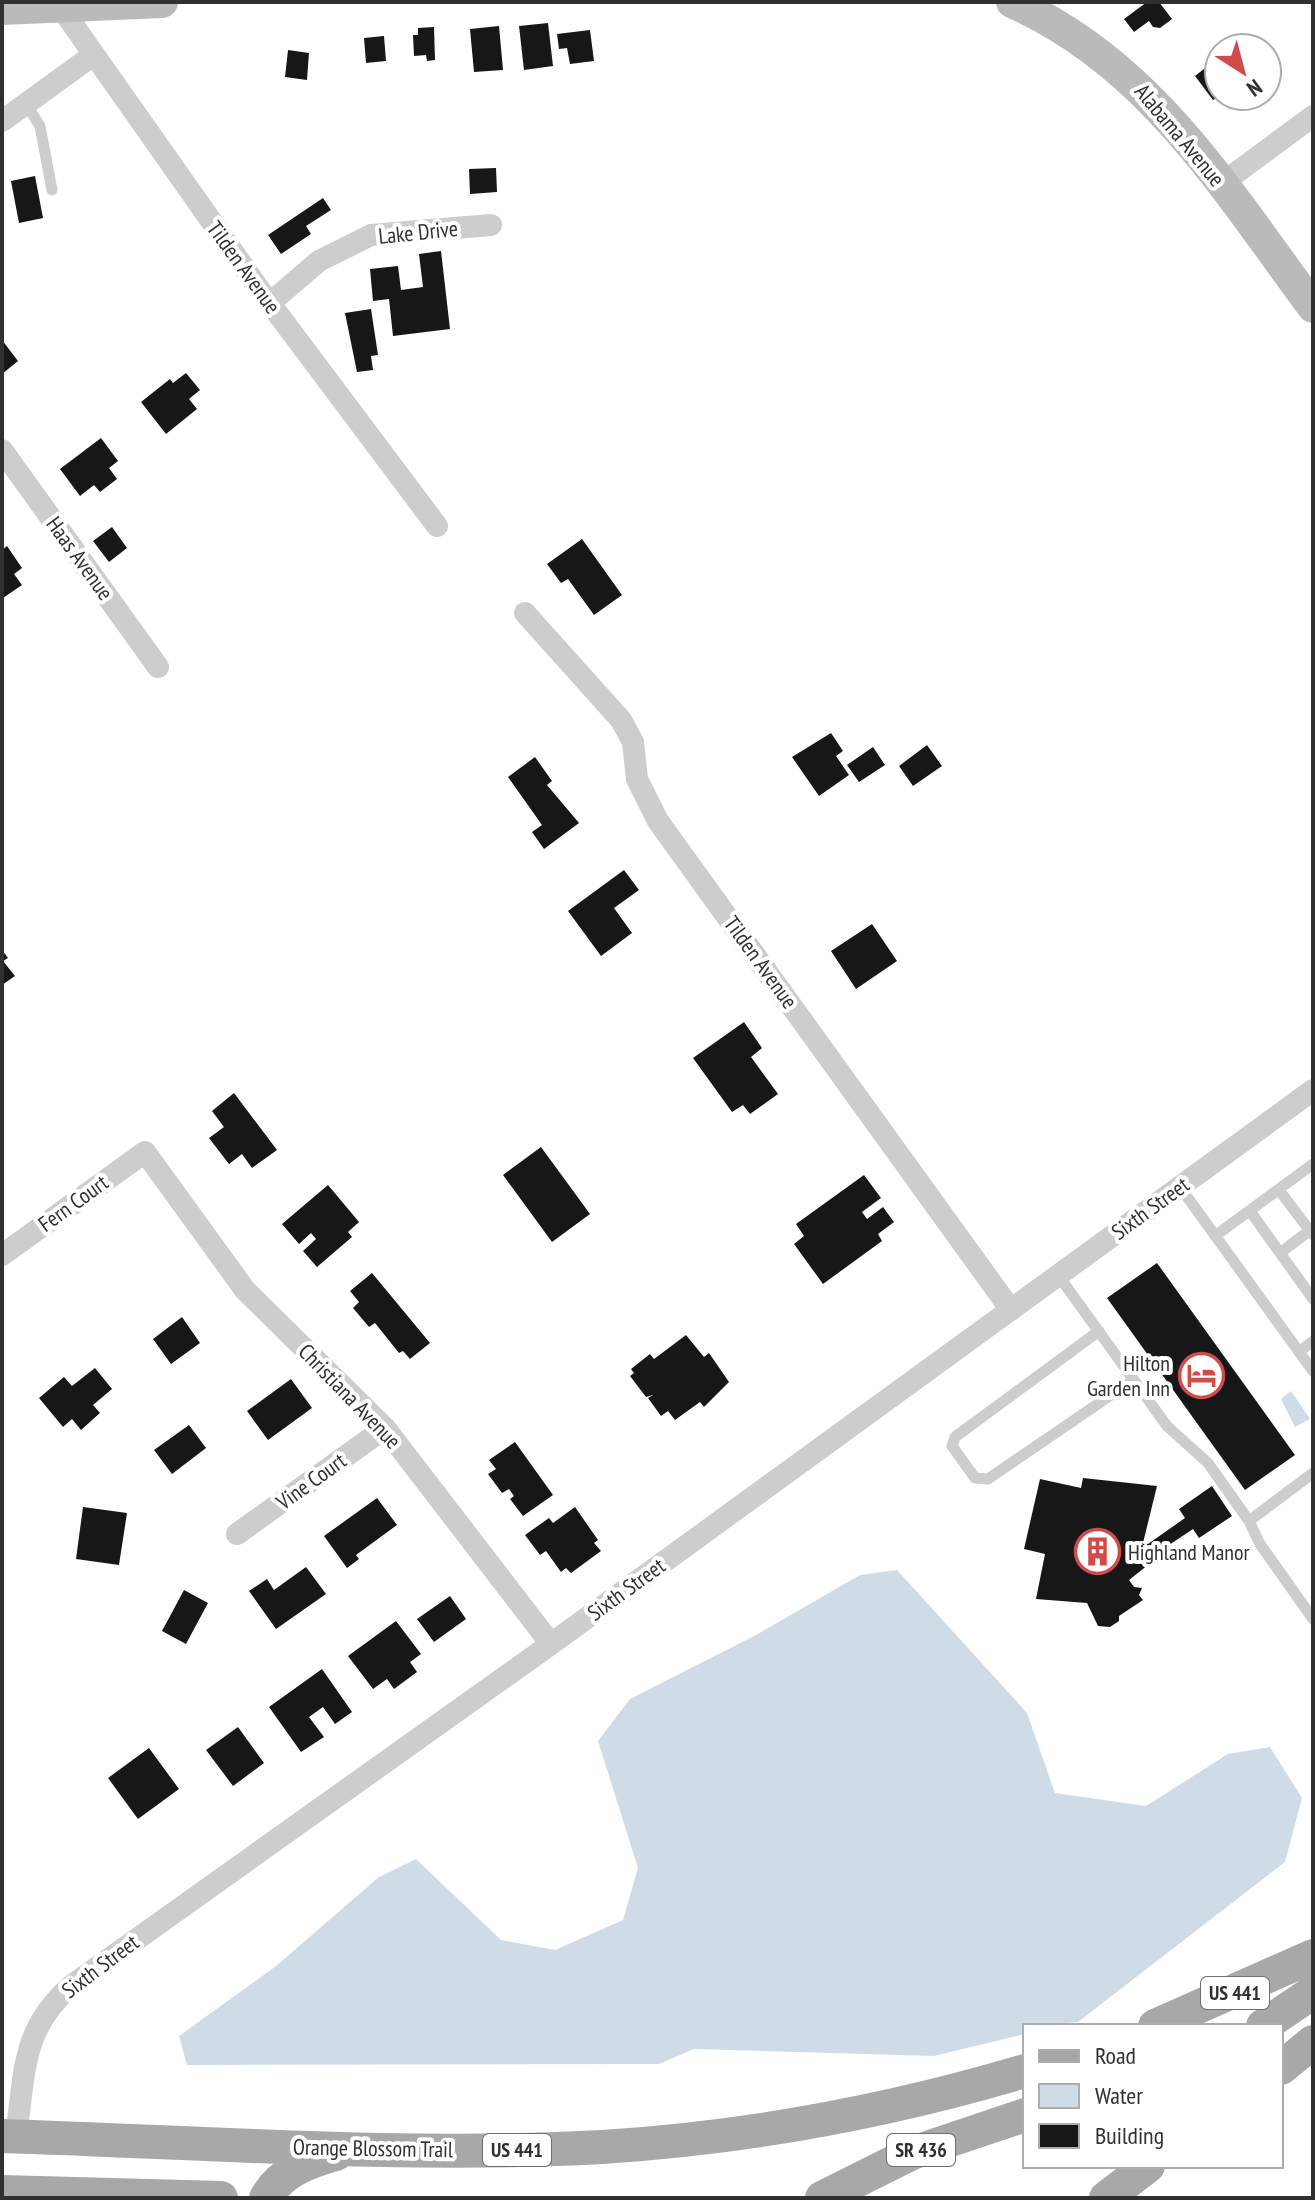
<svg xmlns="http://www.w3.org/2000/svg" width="1315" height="2200" font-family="'PT Sans Narrow',sans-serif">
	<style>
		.water { fill: #cfdce8 }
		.building { fill: #171717 }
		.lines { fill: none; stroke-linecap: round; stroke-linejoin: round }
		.lane { stroke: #cdcdcd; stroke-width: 11 }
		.street { stroke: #cdcdcd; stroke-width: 22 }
		.secondary { stroke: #bababa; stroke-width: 32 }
		.primary { stroke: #a8a8a8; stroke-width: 34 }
		.labels { text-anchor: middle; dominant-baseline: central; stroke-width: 8; stroke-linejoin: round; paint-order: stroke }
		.shield { fill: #fff; stroke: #6e6e6e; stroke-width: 2 }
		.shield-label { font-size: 20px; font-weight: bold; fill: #303030 }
		.street-label { font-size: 22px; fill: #303030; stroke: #fff }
		.poi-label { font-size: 22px; fill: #303030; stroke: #fff; text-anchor: end }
	</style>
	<rect width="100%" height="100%" fill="#fff"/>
	<path class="water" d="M1291,1391L1310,1419L1295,1427L1281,1399Z
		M897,1570L1027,1713L1055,1793L1146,1806L1228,1754L1270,1747L1302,1798L1285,1862L1078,2022L1025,2026V2034L934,2056L694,2049L659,2064L187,2065L179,2036L276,1966L379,1877L416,1859L501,1940L555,1950L623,1920L638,1868L598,1741L630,1699L756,1635L860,1575Z"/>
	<path class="building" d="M1147,2H1159L1172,19L1160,28L1153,27L1149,21L1134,32L1124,19Z
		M548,23L553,66L524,70L519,26Z
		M499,26L503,70L474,72L470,29Z
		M434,27L435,60L427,61L426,55L414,56L413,35H418V28Z
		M590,30L594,61L570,64L567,48L559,49L557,34Z
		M384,36L386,61L366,63L364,38Z
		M288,50L309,53L307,80L285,77Z
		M1214,61L1219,63V96L1213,100L1195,76Z
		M496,168L497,192L470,194L469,169Z
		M35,176L43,218L19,223L11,181Z
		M323,198L331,210L306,226L311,234L281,254L268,235Z
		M441,251L450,329L393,336L389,299L373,301L370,269L398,266L401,290L423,287L419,254Z
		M371,309L378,355L371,356L373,370L357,372L345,313Z
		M2,340L18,361L2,374Z
		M186,373L200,390L189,399L197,409L166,434L141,402L170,379L173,383Z
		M101,438L118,461L109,468L117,479L100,492L94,485L80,496L60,469Z
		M112,527L127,548L109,562L93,541Z
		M582,539L622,595L594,615L568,579L561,583L547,564Z
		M7,546L22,568L14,574L22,585L3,598L2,550Z
		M831,733L843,751L836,756L849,775L819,796L792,757Z
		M927,745L942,766L913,786L899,766Z
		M873,747L885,765L859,782L847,765Z
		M535,757L552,781L547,785L579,823L544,849L532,832L542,825L508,777Z
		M624,870L639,890L614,908L632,933L601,956L568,911Z
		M872,924L897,961L856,989L831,951Z
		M2,950L8,958L3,961L15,976L2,985Z
		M744,1022L762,1048L751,1057L778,1094L750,1114L743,1105L732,1112L693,1058Z
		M234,1093L277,1150L252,1168L242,1154L229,1164L209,1138L224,1127L212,1111Z
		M541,1147L590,1214L552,1242L503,1175Z
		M864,1175L881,1198L862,1212L867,1219L883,1207L894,1222L878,1234L882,1241L823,1284L794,1244L804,1236L796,1224Z
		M328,1185L359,1222L348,1232L352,1237L317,1267L303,1251L316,1239L311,1233L299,1244L282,1224Z
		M1157,1263L1295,1455L1245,1490L1107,1298Z
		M372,1273L430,1343L410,1359L403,1351L399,1353L375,1323L369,1327L353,1308L359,1302L350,1291Z
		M182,1317L200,1343L171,1364L153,1339Z
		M686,1335L704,1357L709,1353L729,1382L704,1407L700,1402L675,1420L668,1411L661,1416L648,1398L653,1395L646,1397L630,1376L634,1373L631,1369L650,1354L654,1359Z
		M95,1368L112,1389L93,1405L100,1413L81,1430L72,1419L63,1427L39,1398L64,1377L72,1386Z
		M291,1379L312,1408L268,1440L247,1411Z
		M189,1425L206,1448L172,1474L154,1450Z
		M515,1442L553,1495L523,1516L510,1499L514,1496L509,1489L502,1493L488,1474L496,1469L489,1460Z
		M1083,1478L1157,1486L1143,1543L1148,1544L1185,1518L1179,1509L1212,1486L1232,1516L1199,1538L1193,1529L1151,1557L1141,1555L1148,1565L1129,1580L1134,1587L1142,1588L1139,1595L1143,1600L1119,1616V1621L1110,1627L1098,1626L1087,1603L1036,1599L1045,1554L1024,1549L1040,1479L1081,1488Z
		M377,1498L397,1525L356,1555L359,1559L347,1568L324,1536Z
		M83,1507L127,1513L119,1565L76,1559Z
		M575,1507L598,1540L594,1543L601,1551L571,1573L566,1568L561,1572L546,1551L540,1555L525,1535L549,1518L553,1523Z
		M306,1567L326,1594L276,1629L249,1591L267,1579L274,1590Z
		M184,1590L208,1603L186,1644L162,1631Z
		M450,1596L466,1619L434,1642L417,1619Z
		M396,1621L421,1654L410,1662L417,1672L394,1689L387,1679L373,1689L348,1656Z
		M322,1669L352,1712L335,1724L323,1707L309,1717L324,1737L301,1752L269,1707Z
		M238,1727L264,1763L233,1786L206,1750Z
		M149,1748L179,1789L138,1819L108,1778Z"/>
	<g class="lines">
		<path class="lane" d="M26,104L40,126L52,190
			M1180,1187L1313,1371
			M1279,1190L1313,1235
			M1250,1211L1313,1299
			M1215,1236L1313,1164
			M1280,1253L1313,1228
			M1058,1275L1167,1426L1208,1463L1249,1521L1313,1473
			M1099,1331L955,1437L952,1446L975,1478L988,1479L1133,1380
			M1299,1352L1313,1341
			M1249,1521L1260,1544L1313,1619"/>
		<path class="street" d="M57,2L257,286L437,526
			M2,121L92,56
			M1221,184L1313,116
			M270,303L319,261L371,235L491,225
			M2,450L158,667
			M525,613L621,720L633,742L637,779L658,821L1011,1310
			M2,1255L145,1152L245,1290L385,1428L551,1644
			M237,1534L385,1428
			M16,2136C25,2074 21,2029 71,1986L551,1644L1313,1090"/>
		<path class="secondary" d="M1012,2C1150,63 1226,190 1313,307
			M2,9L162,2"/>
		<path class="primary" d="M1155,2026L1313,1956
			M1263,2026L1313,1992
			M1281,2068L1313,2042
			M2,2136C201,2142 403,2158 602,2147C746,2138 887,2112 1025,2071
			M2,2192L221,2198
			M266,2198C281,2171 308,2162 336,2154
			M822,2198L912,2153L1025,2115
			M1106,2198L1148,2166"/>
	</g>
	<defs>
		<symbol id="hotel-ring" viewBox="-11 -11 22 22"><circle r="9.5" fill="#fff" stroke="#d04b49" stroke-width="1.5"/><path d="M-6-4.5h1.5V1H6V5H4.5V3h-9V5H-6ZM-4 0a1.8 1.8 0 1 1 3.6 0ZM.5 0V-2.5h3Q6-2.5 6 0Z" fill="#d04b49"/></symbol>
		<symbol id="building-ring" viewBox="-11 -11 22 22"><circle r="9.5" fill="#fff" stroke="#d04b49" stroke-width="1.5"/><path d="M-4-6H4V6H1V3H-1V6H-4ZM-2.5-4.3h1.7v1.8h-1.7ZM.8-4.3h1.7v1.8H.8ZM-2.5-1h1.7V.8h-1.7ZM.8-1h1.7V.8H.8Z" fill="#d04b49"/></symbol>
	</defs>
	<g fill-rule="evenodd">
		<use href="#hotel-ring" x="1176" y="1350" width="51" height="51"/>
		<use href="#building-ring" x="1072" y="1526" width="51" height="51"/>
	</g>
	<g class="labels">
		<g class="shield">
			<rect x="1201" y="1977" width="68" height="32" rx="6"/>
			<rect x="483" y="2134" width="68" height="32" rx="6"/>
			<rect x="887" y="2134" width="68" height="32" rx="6"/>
		</g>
		<g class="shield-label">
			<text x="1235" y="1993">US 441</text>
			<text x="517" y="2150">US 441</text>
			<text x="921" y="2150">SR 436</text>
		</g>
		<g class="street-label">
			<text transform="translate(1180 135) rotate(50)">Alabama Avenue</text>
			<text transform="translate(418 232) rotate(-6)">Lake Drive</text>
			<text transform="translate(244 267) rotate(54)">Tilden Avenue</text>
			<text transform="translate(80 558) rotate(54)">Haas Avenue</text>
			<text transform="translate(761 962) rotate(54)">Tilden Avenue</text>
			<text transform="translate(73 1203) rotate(-36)">Fern Court</text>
			<text transform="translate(1150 1208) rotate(-36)">Sixth Street</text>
			<text transform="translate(350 1396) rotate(46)">Christiana Avenue</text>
			<text transform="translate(311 1481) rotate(-36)">Vine Court</text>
			<text transform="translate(626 1589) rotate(-36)">Sixth Street</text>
			<text transform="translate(100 1966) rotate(-37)">Sixth Street</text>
			<text transform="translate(373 2148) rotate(1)">Orange Blossom Trail</text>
		</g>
		<g class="poi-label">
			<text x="1170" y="1363">Hilton<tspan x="1170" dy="25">Garden Inn</tspan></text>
			<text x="1128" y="1552" text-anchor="start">Highland Manor</text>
		</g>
	</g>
	<rect width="1315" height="2200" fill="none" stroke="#303030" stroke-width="8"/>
	<rect x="1023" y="2024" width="260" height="144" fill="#ffffff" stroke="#acacac" stroke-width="2"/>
	<rect x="1039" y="2050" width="40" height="12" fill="#a8a8a8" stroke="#acacac" stroke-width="2"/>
	<text x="1095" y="2064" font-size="24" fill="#303030">Road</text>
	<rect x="1039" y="2084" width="40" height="24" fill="#cfdce8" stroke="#acacac" stroke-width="2"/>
	<text x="1095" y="2104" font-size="24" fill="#303030">Water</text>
	<rect x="1039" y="2124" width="40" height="24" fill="#171717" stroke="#acacac" stroke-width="2"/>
	<text x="1095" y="2144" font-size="24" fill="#303030">Building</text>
	<g transform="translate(1243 72) rotate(144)"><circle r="38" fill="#ffffff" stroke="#acacac" stroke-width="2"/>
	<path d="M0-6L14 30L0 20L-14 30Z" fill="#d04b49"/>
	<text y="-12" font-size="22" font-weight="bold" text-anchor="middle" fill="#303030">N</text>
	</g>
</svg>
